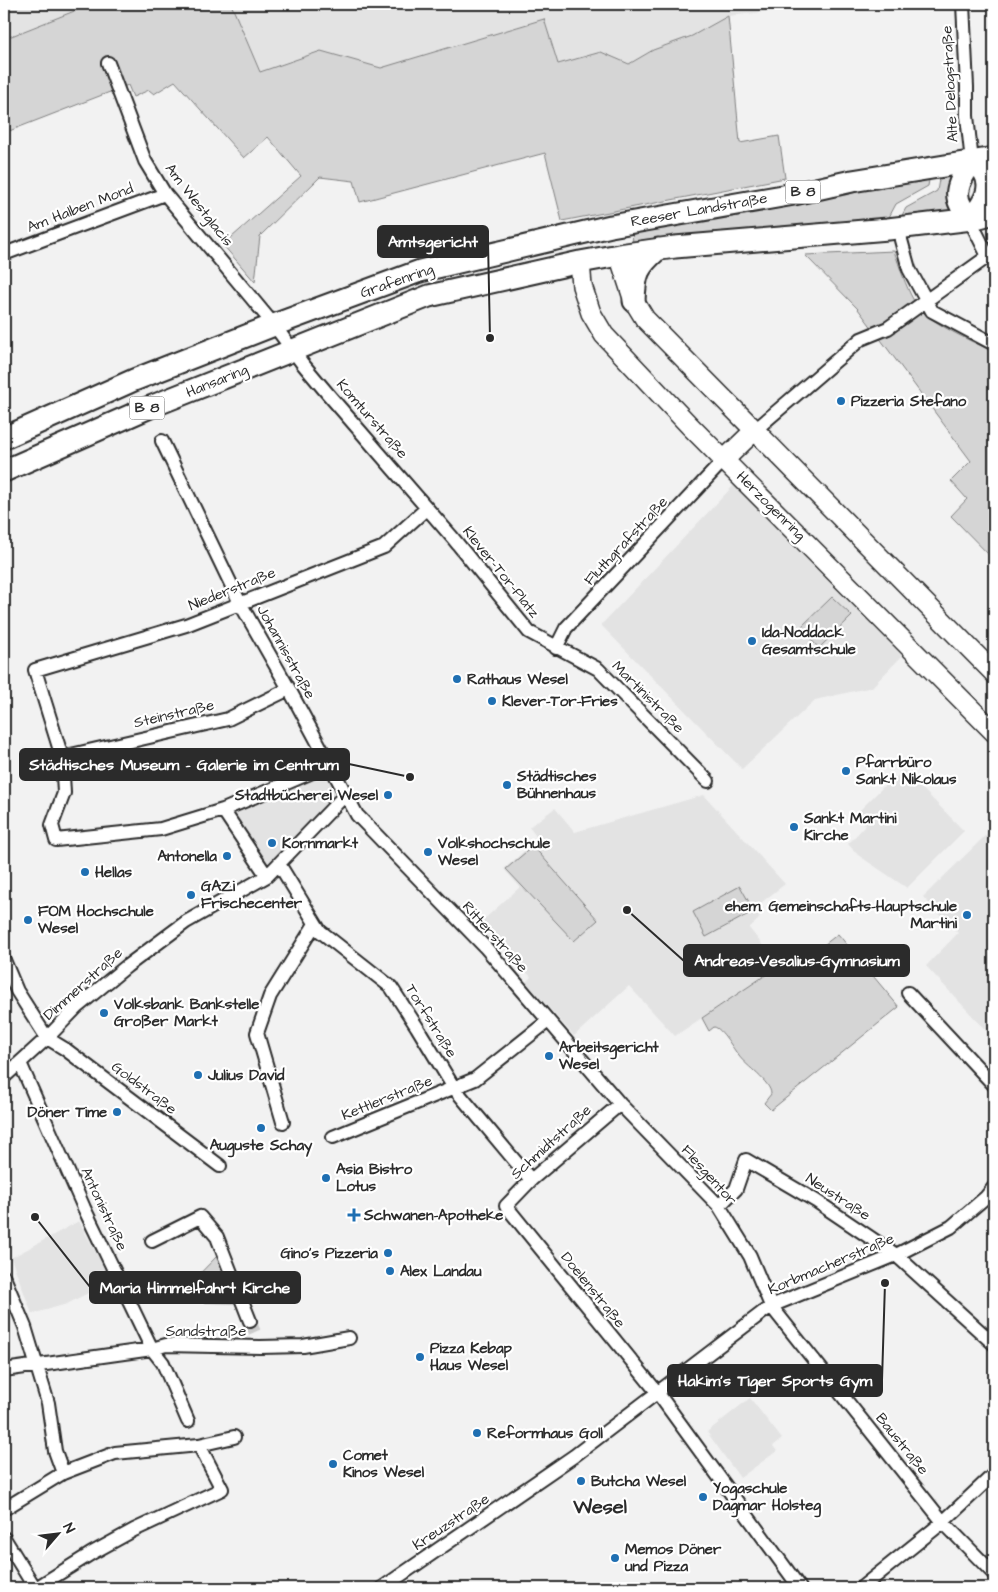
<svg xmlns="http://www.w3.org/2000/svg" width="998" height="1592" font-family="'Architects Daughter',sans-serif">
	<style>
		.built { fill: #e3e3e3 }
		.green { fill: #d5d5d5; stroke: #808080 }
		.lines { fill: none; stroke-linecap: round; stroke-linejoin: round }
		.street-tunnel { stroke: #cacaca; stroke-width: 12; stroke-dasharray: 12 6; stroke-linecap: butt }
		.street-casing { stroke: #2b2b2b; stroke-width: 16 }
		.secondary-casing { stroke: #2b2b2b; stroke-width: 22 }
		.primary-casing { stroke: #2b2b2b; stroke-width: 25 }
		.street { stroke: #fff; stroke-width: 12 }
		.secondary { stroke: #fff; stroke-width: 19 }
		.primary { stroke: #fff; stroke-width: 21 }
		.poi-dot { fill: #1f6fb2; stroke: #fff; stroke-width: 2 }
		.labels { text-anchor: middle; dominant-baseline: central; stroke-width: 4.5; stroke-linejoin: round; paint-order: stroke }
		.shield { fill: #fff; stroke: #6b6b6b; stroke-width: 1 }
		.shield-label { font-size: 14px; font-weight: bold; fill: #2b2b2b }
		.street-label { font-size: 15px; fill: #2b2b2b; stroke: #fff }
		.poi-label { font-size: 15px; font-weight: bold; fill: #2b2b2b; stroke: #fff; text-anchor: start }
		.district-label { font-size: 20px; font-weight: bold; fill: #2b2b2b; stroke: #fff }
		.leader { fill: none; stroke: #2b2b2b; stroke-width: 2 }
		.callout-dot { fill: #2b2b2b; stroke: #fff; stroke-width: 2 }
		.callout { fill: #2b2b2b; stroke: #2b2b2b; stroke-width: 2 }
		.callout-label { font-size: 16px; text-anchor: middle; font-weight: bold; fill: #fff }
	</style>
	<rect width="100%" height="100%" fill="#f2f2f2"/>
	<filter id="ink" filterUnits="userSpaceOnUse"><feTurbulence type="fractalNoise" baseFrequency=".02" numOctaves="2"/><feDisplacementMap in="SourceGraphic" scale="10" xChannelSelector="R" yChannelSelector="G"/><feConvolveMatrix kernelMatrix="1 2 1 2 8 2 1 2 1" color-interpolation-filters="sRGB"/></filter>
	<g filter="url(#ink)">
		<path class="built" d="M4,4H92L4,39Z
			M231,4H802L798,8L728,16L692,36L653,50L629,64L601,52L558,64L544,19L381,68L321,51L260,72Z
			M734,485L902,656L872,687L815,700L742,769L601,625Z
			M329,765L345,795L267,876L223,810Z
			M904,770L964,831L907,888L858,855L848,844L866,825L856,814L888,782L890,784Z
			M704,795L785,884L762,902L759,919L749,928L779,966L675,1036L629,986L574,1036L526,982L531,977L481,922L520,887L504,869L538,839L529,827L555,808L575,832Z
			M994,827V1039L926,966L958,933L923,897Z
			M79,1221L111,1281L67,1304L32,1314L11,1258Z
			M750,1398L782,1439L773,1446L777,1451L740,1478L707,1432Z"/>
		<path class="green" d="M92,4H231L260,72L321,51L381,68L544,19L558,64L601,52L629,64L653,50L692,36L728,16L740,143L779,136L785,178L562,221L545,153L360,202L354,181L320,177L260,236L255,282L223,245L301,176L268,137L244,158L175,81L154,94L149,90L133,97L128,85L4,133V39Z
			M953,171L955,214L899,221L906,208L937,191L940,174Z
			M930,175L928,186L896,204L887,221L633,244L632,231Z
			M894,251C900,267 905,285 914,301C925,322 972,341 994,352V560L951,516L967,499L951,481L971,461L858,309L805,255Z
			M832,597L852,616L819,648L800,628Z
			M533,846L598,920L574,941L506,869Z
			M740,886L754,911L706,937L693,912Z
			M838,934L899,1007L771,1110L764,1103L771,1094C771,1082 746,1066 739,1056C733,1049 722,1028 714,1027L709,1031L702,1018L779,966L806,959Z
			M220,1253L239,1303L179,1302L177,1297Z"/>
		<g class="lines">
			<path class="street-tunnel" d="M250,1321L257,1337"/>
			<defs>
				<path id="street" d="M963,4L967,87V116L972,162
					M108,63L145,161L165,194L274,325L302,363L328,394L452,537L529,632L598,669L708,781
					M972,219L973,226L988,256
					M900,227L901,240L909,269L932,311L994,344
					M4,254L165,194
					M754,431L861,339L888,328L994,252
					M162,441L240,603L289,689L357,815L486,948L620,1104L719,1206L750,1256L771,1306L943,1522L994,1574
					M556,648L566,628L724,460
					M62,757L228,719L289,689
					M329,765L223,810L161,829L56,840L52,825L64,793L62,757L35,670L186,625L384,547L427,508
					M223,810L267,876
					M279,864L320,931L391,987L417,1027L454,1088L531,1180
					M4,960L17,991L47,1038L65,1049L220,1166
					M908,993L994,1085
					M20,1063L84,1208L152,1349L163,1363L188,1421
					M4,1077L47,1038L77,1007L127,966L186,922L267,876L345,795
					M620,1104L531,1180L506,1206L657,1392L800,1588
					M283,1122L257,1033L270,996L315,924
					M333,1137L475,1079L548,1021
					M719,1206L736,1189L746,1160L816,1201L896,1255L994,1344
					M152,1241L200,1217L217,1237L250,1321
					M4,1277L25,1327L48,1403L55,1451L63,1473
					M4,1370L152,1349L166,1345L260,1347L303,1346L349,1338
					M4,1509L63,1473L115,1453L199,1445L234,1437
					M4,1538L35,1588
					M36,1588L92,1553L134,1530L222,1489L199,1445
					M382,1588L574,1456L771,1306L896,1255L951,1227L986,1197L994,1187
					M861,1588L943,1522L994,1474"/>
				<path id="secondary" d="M619,255L634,301L645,319L994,673
					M580,262L582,286L591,313L604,335L689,425L994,732
					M724,460L754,431"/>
				<path id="primary" d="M972,162C976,165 981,168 984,172C995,189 981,206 972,219C949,199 957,183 972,162Z
					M634,301C635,274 637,267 658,249
					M4,438L134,380L274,325L420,271L611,226L794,194L852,181L994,158
					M4,471L150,407L429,296L580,262L619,255L675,247L888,229L972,219L994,213"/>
			</defs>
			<use href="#street" class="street-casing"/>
			<use href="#secondary" class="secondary-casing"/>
			<use href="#primary" class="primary-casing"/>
			<use href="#street" class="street"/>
			<use href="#secondary" class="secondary"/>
			<use href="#primary" class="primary"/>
		</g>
	</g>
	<g class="poi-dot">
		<circle cx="841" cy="401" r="5"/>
		<circle cx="752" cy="641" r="5"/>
		<circle cx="457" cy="679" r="5"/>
		<circle cx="492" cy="701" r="5"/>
		<circle cx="846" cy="771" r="5"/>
		<circle cx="507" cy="785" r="5"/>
		<circle cx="388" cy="795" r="5"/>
		<circle cx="794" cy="827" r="5"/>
		<circle cx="272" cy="843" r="5"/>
		<circle cx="428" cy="852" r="5"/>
		<circle cx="227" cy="856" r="5"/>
		<circle cx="85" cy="872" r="5"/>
		<circle cx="191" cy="895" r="5"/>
		<circle cx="967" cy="915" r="5"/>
		<circle cx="28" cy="920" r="5"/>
		<circle cx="104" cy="1013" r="5"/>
		<circle cx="549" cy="1056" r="5"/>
		<circle cx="198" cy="1075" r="5"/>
		<circle cx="117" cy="1112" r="5"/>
		<circle cx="261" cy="1128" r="5"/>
		<circle cx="326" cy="1178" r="5"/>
		<path d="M351.5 1207.5h5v5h5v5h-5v5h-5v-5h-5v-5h5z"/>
		<circle cx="388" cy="1253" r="5"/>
		<circle cx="390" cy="1271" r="5"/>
		<circle cx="420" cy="1357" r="5"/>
		<circle cx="477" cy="1433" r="5"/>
		<circle cx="333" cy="1464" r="5"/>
		<circle cx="581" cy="1481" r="5"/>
		<circle cx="703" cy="1497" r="5"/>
		<circle cx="615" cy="1558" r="5"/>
	</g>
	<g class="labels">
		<g class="shield">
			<rect x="785.5" y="180.5" width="35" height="23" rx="4"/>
			<rect x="129.5" y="396.5" width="35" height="23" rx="4"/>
		</g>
		<g class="shield-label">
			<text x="803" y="192">B 8</text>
			<text x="147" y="408">B 8</text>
		</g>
		<g class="street-label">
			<text transform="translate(950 84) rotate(-93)">Alte Delogstraße</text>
			<text transform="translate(199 205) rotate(52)">Am Westglacis</text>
			<text transform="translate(80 208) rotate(-21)">Am Halben Mond</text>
			<text transform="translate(699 210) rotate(-10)">Reeser Landstraße</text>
			<text transform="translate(397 281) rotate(-19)">Grafenring</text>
			<text transform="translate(217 381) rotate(-22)">Hansaring</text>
			<text transform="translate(372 419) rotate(49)">Komturstraße</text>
			<text transform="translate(771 506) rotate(45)">Herzogenring</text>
			<text transform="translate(626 541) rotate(-47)">Fluthgrafstraße</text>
			<text transform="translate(501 572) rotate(51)">Klever-Tor-Platz</text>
			<text transform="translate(232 589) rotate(-22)">Niederstraße</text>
			<text transform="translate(286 652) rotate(61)">Johannisstraße</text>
			<text transform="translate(648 697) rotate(45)">Martinistraße</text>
			<text transform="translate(174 714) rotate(-13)">Steinstraße</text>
			<text transform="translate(495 937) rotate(48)">Ritterstraße</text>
			<text transform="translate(83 984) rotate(-42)">Dimmerstraße</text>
			<text transform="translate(431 1021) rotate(58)">Torfstraße</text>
			<text transform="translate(144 1088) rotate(37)">Goldstraße</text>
			<text transform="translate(387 1098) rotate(-22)">Kettlerstraße</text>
			<text transform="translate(551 1142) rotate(-42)">Schmidtstraße</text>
			<text transform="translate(709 1175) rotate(48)">Flesgentor</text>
			<text transform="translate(838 1197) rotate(33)">Neustraße</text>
			<text transform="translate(104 1209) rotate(65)">Antonistraße</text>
			<text transform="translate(831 1264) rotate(-23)">Korbmacherstraße</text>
			<text transform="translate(593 1290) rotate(51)">Doelenstraße</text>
			<text x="206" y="1331">Sandstraße</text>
			<text transform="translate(902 1444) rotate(51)">Baustraße</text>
			<text transform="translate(451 1522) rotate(-34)">Kreuzstraße</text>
		</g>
		<g class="poi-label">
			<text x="851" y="401">Pizzeria Stefano</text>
			<text x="762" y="632">Ida-Noddack<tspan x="762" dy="17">Gesamtschule</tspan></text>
			<text x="467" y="679">Rathaus Wesel</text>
			<text x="502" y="701">Klever-Tor-Fries</text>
			<text x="856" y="762">Pfarrbüro<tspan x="856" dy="17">Sankt Nikolaus</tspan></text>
			<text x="517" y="776">Städtisches<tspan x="517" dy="17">Bühnenhaus</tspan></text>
			<text x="378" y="795" text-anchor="end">Stadtbücherei Wesel</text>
			<text x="804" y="818">Sankt Martini<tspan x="804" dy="17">Kirche</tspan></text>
			<text x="282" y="843">Kornmarkt</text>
			<text x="438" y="843">Volkshochschule<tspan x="438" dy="17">Wesel</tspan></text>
			<text x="217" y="856" text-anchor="end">Antonella</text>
			<text x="95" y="872">Hellas</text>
			<text x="201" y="886">GAZi<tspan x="201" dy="17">Frischecenter</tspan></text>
			<text x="957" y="906" text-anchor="end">ehem. Gemeinschafts-Hauptschule<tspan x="957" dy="17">Martini</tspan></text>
			<text x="38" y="911">FOM Hochschule<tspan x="38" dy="17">Wesel</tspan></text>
			<text x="114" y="1004">Volksbank Bankstelle<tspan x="114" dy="17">Großer Markt</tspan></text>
			<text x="559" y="1047">Arbeitsgericht<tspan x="559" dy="17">Wesel</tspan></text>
			<text x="208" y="1075">Julius David</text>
			<text x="107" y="1112" text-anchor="end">Döner Time</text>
			<text x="261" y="1145" text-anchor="middle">Auguste Schay</text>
			<text x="336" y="1169">Asia Bistro<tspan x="336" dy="17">Lotus</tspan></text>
			<text x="364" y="1215">Schwanen-Apotheke</text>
			<text x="378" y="1253" text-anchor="end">Gino's Pizzeria</text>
			<text x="400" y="1271">Alex Landau</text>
			<text x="430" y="1348">Pizza Kebap<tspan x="430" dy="17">Haus Wesel</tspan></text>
			<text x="487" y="1433">Reformhaus Goll</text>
			<text x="343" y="1455">Comet<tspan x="343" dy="17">Kinos Wesel</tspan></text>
			<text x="591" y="1481">Butcha Wesel</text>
			<text x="713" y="1488">Yogaschule<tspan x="713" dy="17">Dagmar Holsteg</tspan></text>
			<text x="625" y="1549">Memos Döner<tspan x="625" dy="17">und Pizza</tspan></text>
		</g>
		<g class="district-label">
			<text x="600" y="1507">Wesel</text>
		</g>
	</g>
	<path class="leader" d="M490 338L488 241M410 777L349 764M627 910L684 961M35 1217L90 1287M885 1283L882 1380"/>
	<g class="callout-dot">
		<circle cx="490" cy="338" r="5"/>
		<circle cx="410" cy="777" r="5"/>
		<circle cx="627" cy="910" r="5"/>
		<circle cx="35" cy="1217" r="5"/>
		<circle cx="885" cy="1283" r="5"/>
	</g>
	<g class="callout">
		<rect x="378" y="226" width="110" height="31" rx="5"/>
		<rect x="20" y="749" width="329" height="31" rx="5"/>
		<rect x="684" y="945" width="225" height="31" rx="5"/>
		<rect x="90" y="1272" width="210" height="31" rx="5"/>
		<rect x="668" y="1365" width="214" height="31" rx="5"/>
	</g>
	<g class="callout-label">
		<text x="433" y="247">Amtsgericht</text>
		<text x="184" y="770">Städtisches Museum - Galerie im Centrum</text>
		<text x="797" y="966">Andreas-Vesalius-Gymnasium</text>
		<text x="195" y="1293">Maria Himmelfahrt Kirche</text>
		<text x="775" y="1386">Hakim's Tiger Sports Gym</text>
	</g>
	<rect width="998" height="1592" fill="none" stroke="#fff" stroke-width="20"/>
	<rect x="10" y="10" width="978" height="1572" fill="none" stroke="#2b2b2b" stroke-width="2" filter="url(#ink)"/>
	<g transform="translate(58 1534) rotate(62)" stroke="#ffffff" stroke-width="4" paint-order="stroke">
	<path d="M0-4L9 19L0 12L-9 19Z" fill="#2b2b2b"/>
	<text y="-8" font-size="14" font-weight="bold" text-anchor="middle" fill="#2b2b2b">N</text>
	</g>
</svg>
